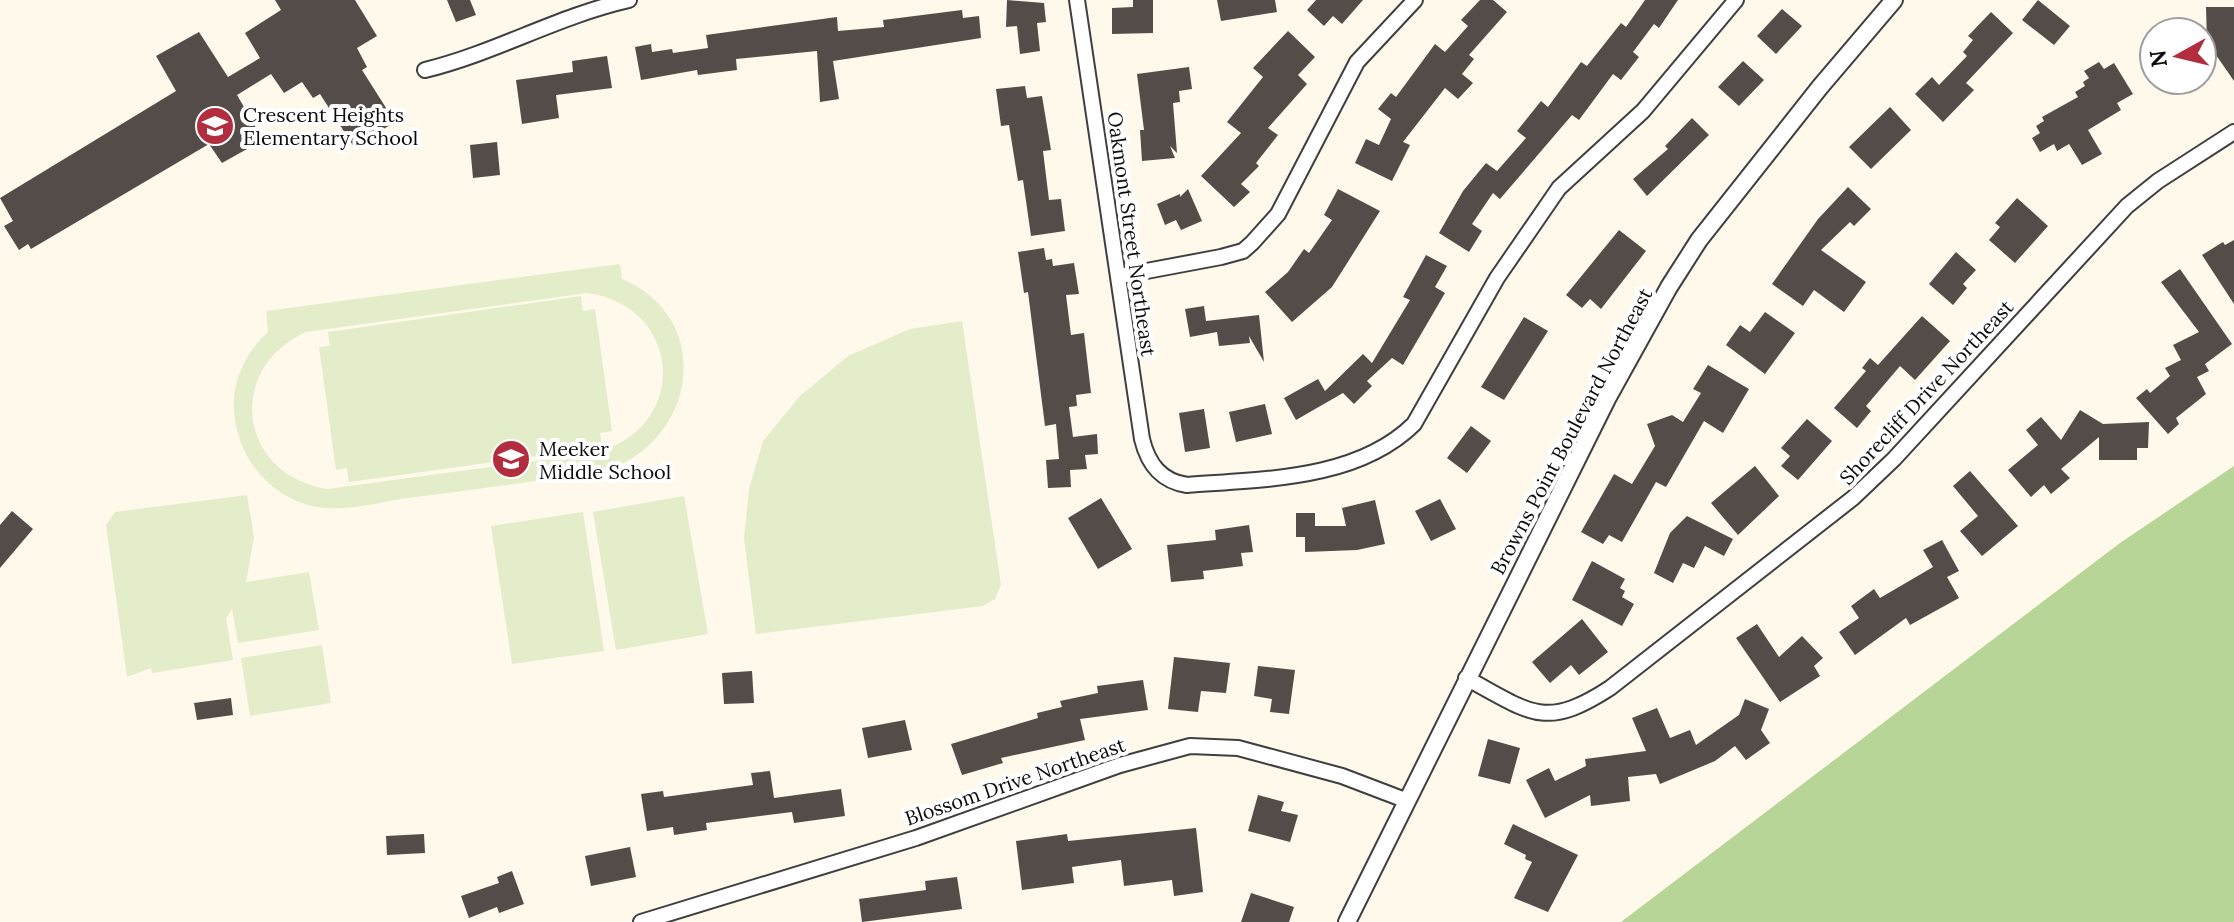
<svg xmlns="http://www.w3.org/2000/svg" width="2234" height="922" font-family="Lora,serif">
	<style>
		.forest { fill: #b8d598 }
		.pitch { fill: #e4edc9; fill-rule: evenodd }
		.building { fill: #534c49 }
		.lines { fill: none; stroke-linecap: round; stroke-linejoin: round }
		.minor-casing { stroke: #3f3f3f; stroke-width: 18 }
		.tertiary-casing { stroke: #3f3f3f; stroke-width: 20 }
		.minor { stroke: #fff; stroke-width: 14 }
		.tertiary { stroke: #fff; stroke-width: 16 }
		.labels { text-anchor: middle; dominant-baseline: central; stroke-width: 8; stroke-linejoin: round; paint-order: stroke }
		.poi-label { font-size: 20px; fill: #0c0c0c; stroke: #fff; text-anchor: start }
		.street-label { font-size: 20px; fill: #0c0c0c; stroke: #fff }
	</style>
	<rect width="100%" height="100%" fill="#fef9eb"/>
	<path class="forest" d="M2234,466V922H1621L2120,543Z"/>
	<path class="pitch" d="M620,264L622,279C719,320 695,450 596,473C533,481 471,490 408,498C379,502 346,512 317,507C275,499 244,466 236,425C228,389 242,356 268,332L266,311ZM587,293C684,306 690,430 594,453L328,489C239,476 224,369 306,332Z
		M581,296L583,311L595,309L612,431L600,433L602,447L349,482L347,468L336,470L319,347L330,346L328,332Z
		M962,321L1001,585L995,599L983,606L756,634L744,538L749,489L763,441L800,396L848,356L910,329Z
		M247,495L254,537L246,582L309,572L319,630L238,643L232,609L226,618L233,660L152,673L151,668L127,677L106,525L115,512Z
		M684,496L708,634L616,650L593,512Z
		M583,512L604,651L512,664L491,526Z
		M322,645L331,703L250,716L241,658Z"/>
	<path class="building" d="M275,0H355L377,36L357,48L367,67L362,70L395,122L354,147L320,94L313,98L302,82L284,93L271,74L237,95L263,140L222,163L209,144L31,249L28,244L19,250L4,226L13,221L0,198L176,91L156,56L199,32L228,77L260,58L245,33L281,10Z
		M447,0H470L476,15L456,22Z
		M1007,0L1044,3L1046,22L1037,23L1040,51L1020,54L1017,26L1006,27Z
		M1133,0H1153V33L1112,34V8L1133,7Z
		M1217,0H1275L1277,12L1221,21Z
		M1316,0H1363L1342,24L1333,16L1324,26L1307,10Z
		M1480,0H1493L1507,12L1469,55L1474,59L1462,74L1473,83L1458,99L1445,88L1403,142L1410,145L1392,181L1355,163L1366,139L1379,145L1391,119L1378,109L1391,93L1396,97L1435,44L1445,52L1468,26L1461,20Z
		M1645,0H1678L1659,28L1654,24L1633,52L1639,57L1621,80L1613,74L1579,120L1572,115L1500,199L1493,193L1472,224L1482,231L1469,252L1439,233L1463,191L1486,163L1497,171L1526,138L1517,131L1541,101L1548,107L1581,62L1587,66L1621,23L1626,27Z
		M2038,0L2070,26L2054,45L2022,20Z
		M2206,7H2234V81L2207,42Z
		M1782,9L1802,26L1776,54L1757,36Z
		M962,10L963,18L979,16L981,38L833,61L839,99L820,102L817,51L736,59L737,70L698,75L697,70L641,80L635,47L651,44L652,52L672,49L673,53L708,48L706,35L837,17L838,31L884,27L883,20Z
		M1991,12L2013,33L1966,83L1974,90L1943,122L1915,94L1932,77L1939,85L1967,56L1963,52L1973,40L1968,36Z
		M1288,31L1315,57L1298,75L1307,84L1268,128L1278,135L1256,163L1259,166L1241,184L1250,192L1234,207L1201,176L1241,133L1227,122L1263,77L1253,68Z
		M607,56L612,88L556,95L559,118L522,124L516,80L573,72L572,61Z
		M1743,61L1764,80L1739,106L1718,87Z
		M2099,62L2104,69L2114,63L2133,94L2117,103L2121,110L2088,130L2102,154L2082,165L2069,144L2057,151L2054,144L2040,152L2032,138L2040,133L2036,126L2044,121L2042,117L2078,97L2075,92L2085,86L2083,82L2089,78L2084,71Z
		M1189,67L1192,89L1179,91L1180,102L1173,103L1177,153L1170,146L1175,158L1142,161L1140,130H1144L1137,74Z
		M1025,86L1027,98L1042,96L1051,150L1043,151L1049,200L1061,199L1065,231L1031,236L1023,180L1018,181L1009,125L1001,126L996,89Z
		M1890,107L1911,130L1871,169L1849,147Z
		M1692,118L1709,135L1647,196L1633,179L1668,149L1665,146Z
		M497,142L500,175L473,178L470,145Z
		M1848,187L1871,209L1854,226L1850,222L1821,250L1866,282L1844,312L1814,290L1803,306L1772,284L1818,219Z
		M1188,189L1202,221L1181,230L1176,220L1165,225L1157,204L1180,194V197Z
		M1338,189L1380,211L1332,287L1292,322L1265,292L1288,272L1304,249L1309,253L1332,220L1324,215Z
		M2017,198L2048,226L2015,263L1989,240L2000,227L1995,223Z
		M1619,230L1646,251L1601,309L1590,299L1582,308L1566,295Z
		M2234,240V304L2202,255L2223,242L2225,245Z
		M1044,248L1046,260L1052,259L1053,266L1074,263L1079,294L1066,295L1071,335L1084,333L1091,393L1076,395L1077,406L1069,407L1073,437L1097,434L1098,454L1085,455L1087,469L1070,470L1071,487L1048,488L1046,460L1059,459L1056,424L1045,426L1028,292L1024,293L1018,252Z
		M1956,252L1976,270L1963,284L1967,288L1953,305L1929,284Z
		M1426,255L1447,266L1435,287L1445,293L1403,365L1392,358L1367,381L1372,386L1354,404L1343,393L1296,420L1284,398L1318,379L1325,391L1363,354L1372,363L1410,300L1403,297Z
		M2180,269L2232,344L2205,364L2209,371L2197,377L2206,394L2176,418L2179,424L2168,434L2136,398L2147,389L2150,393L2170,376L2165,368L2181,360L2173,345L2199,332L2161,282Z
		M1204,306L1206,321L1259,315L1264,362L1249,336L1250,343L1219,346L1217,332L1190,337L1185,309Z
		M1765,312L1795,333L1765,374L1726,345L1740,325L1750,332Z
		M1922,316L1950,341L1915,380L1900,366L1866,406L1871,411L1857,428L1834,408L1866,371L1862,368L1870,358L1878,365Z
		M1524,317L1548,331L1504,400L1481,387Z
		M1708,365L1749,389L1723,433L1704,421L1666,487L1656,482L1622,542L1609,535L1603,544L1581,532L1614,474L1632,484L1655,446L1647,424L1672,415L1683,422L1701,393L1693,389Z
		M1265,404L1272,434L1236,442L1229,412Z
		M1204,409L1210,448L1185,452L1179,413Z
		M2080,410L2103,424L2149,422L2148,448H2137V460H2099V437L2061,469L2070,478L2051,494L2044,485L2031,497L2008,470L2038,445L2026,430L2041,417L2061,440Z
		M1807,419L1832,441L1798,480L1781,466L1790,456L1781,448Z
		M1471,426L1491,441L1467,473L1447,458Z
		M1755,466L1779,496L1738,535L1711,503Z
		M1970,471L2018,526L1982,556L1960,531L1978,516L1953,486Z
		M1101,498L1132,549L1098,569L1068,518Z
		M1440,499L1456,529L1431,541L1415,511Z
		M1375,500L1385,544L1357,550L1305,552V537H1296V513H1315V526H1346L1342,508Z
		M12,511L33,529L0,568V525Z
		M1687,516L1733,539L1724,556L1705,546L1694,568L1683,563L1673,583L1654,573L1670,533Z
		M1249,525L1253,552L1241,553L1243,566L1203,571L1204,579L1171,582L1167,545L1216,540L1215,530Z
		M1942,540L1959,571L1947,577L1959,598L1910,625L1906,618L1855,655L1839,632L1859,618L1851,606L1874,589L1880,598L1933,567L1923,550Z
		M1592,561L1625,579L1620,588L1625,591L1622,597L1634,604L1622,626L1572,600Z
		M1582,619L1608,652L1579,675L1571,665L1550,683L1532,662Z
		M1757,624L1779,657L1802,636L1823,658L1814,666L1820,676L1780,702L1736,638Z
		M1174,657L1230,663L1226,693L1201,691L1198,712L1168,709Z
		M1258,666L1295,670L1289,714L1270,712L1272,699L1254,696Z
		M752,671L754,703L724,704L722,673Z
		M1143,680L1148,710L1080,719L1085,740L1001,758L1003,763L962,775L951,744L1038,718L1037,713L1062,707L1060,701L1098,693L1097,686Z
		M231,698L233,715L197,720L194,703Z
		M1745,699L1769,709L1761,730L1770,743L1746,760L1735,746L1715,761L1660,784L1656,774L1628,777L1630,801L1591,806L1590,795L1545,818L1526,780L1549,768L1555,781L1586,766L1585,759L1646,751L1632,718L1657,708L1670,738L1690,730L1696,745L1739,715Z
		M905,720L912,750L868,758L862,728Z
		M1488,739L1520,748L1510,784L1478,776Z
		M770,771L774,798L841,789L845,816L794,823L792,812L706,823L707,830L674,835L673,827L647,831L641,794L663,791L664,797L753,785L751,773Z
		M1258,795L1284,802L1281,811L1298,815L1290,842L1248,831Z
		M1513,824L1578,855L1548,912L1514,898L1532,862L1525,859L1526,855L1504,844Z
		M1196,828L1203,892L1174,896L1172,880L1124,886L1121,860L1072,867L1074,883L1022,890L1016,841L1067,834L1068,841Z
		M424,834L425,853L387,855L386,836Z
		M630,847L636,877L591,886L585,856Z
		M512,871L524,904L499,913L497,907L469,918L461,896L499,883L497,877Z
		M957,877L962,909L862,922L859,899L926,890L925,881Z
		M1251,893L1294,907L1289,922H1241Z"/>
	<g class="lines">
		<defs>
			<path id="minor" d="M1077,0L1142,439C1148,464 1161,481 1187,485C1264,479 1357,480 1414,424L1497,278L1559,188L1643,111L1736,0
				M425,70C495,53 558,16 629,0
				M1120,276L1221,257L1243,251L1252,243L1278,214L1357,62L1415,0
				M1466,678C1530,712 1544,731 1610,688L1853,498L1894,459L2127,206L2158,181L2234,132
				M641,922L916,838L1120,765L1190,746L1238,748L1342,776L1405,800"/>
			<path id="tertiary" d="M1347,922L1607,399L1669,287L1699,240L1820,87L1894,0"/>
		</defs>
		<use href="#minor" class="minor-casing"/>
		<use href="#tertiary" class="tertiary-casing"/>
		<use href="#minor" class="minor"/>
		<use href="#tertiary" class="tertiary"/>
	</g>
	<defs>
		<symbol id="school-disc" viewBox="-11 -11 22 22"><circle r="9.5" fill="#b22d3e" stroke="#fff"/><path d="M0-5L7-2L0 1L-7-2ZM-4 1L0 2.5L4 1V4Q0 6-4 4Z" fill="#fff"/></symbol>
	</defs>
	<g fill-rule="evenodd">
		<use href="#school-disc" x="193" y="104" width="44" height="44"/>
		<use href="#school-disc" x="489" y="437" width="44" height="44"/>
	</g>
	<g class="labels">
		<g class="poi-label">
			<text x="243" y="114">Crescent Heights<tspan x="243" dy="23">Elementary School</tspan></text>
			<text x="539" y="448">Meeker<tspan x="539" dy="23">Middle School</tspan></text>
		</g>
		<g class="street-label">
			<text transform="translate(1132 234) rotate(82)">Oakmont Street Northeast</text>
			<text transform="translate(1926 392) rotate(-47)">Shorecliff Drive Northeast</text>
			<text transform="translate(1571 431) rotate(-62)">Browns Point Boulevard Northeast</text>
			<text transform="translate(1015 781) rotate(-19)">Blossom Drive Northeast</text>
		</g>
	</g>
	<g transform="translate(2178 56) rotate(262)"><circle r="38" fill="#ffffff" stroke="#9e9e9e" stroke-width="2"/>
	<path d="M0-6L14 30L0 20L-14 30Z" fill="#b22d3e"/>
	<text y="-12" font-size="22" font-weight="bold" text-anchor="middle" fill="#0c0c0c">N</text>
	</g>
</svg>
